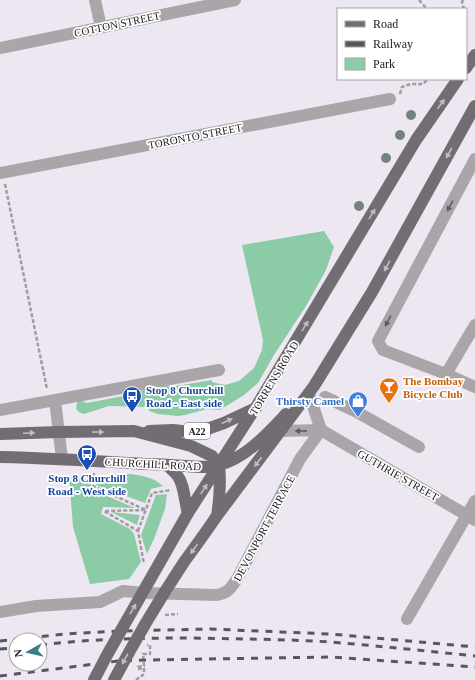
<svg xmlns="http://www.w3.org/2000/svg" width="475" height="680" font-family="'Times New Roman',serif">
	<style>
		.green { fill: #8bcba5 }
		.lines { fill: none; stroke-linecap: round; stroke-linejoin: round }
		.path { stroke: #a19ca3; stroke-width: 2.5; stroke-dasharray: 4 2; stroke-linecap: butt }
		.minor { stroke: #a9a5a9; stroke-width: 12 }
		.major { stroke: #726d73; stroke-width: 12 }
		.rail { stroke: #5a575c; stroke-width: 3; stroke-dasharray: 7 7; stroke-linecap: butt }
		.major-bridge { stroke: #726d73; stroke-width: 12 }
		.tree { fill: #74827e }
		.oneway { fill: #c0bdc0 }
		.oneway2 { fill: #5f5c5f }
		.labels { text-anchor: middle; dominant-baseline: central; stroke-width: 3.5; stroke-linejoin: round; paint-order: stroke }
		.shield { fill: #fff; stroke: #646365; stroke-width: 1 }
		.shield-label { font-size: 10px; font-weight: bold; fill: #222023 }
		.street-label { font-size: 11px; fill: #222023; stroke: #fff }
		.food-label { font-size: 11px; font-weight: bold; fill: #c56008; stroke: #fff; text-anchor: start }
		.transit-label { font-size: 11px; font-weight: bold; fill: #164399; stroke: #fff; text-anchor: start }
		.shop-label { font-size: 11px; font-weight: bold; fill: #366cbe; stroke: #fff; text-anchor: end }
	</style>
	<rect width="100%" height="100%" fill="#ede7f1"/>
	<path class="green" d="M324,231L334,247L326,270L306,306L274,355L258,383L244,395L220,410L207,409L185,415L178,416L158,414L149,411L148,407L109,406L84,414L79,412L76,409L77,403L79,400L87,403L139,393L148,385L163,383L170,387L212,380V382L225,385L239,381L254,368L262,350L263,340L242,245Z
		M131,474C144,476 152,477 163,486L151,489L145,503L96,485L97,479H105L110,475Z
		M69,477L91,480V489L135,508L103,507L101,514L130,529L134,534L141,562L129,579L90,584L73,527Z
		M167,494L165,509L154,539L147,554L141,535L156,495Z
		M111,512L140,515L137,525Z"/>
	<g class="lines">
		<path class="path" d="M419,0L427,9
			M463,0L462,2L464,9
			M400,94L402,87L411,84H423L428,79
			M5,184L47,389
			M94,473L93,486L146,510L104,511L138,531L144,564
			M138,531L152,493L171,490
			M165,615L178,614
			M136,680L144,674V668L138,669V667L144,666L143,654H150V645H147"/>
		<path class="minor" d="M95,0L101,27
			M0,48L235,0
			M475,159L378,341L383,350L446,374L475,387
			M0,173L390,99
			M446,374L475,325
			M309,394L321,430
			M325,397L355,411L419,447
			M55,400L62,459
			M0,410L219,370
			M281,431L321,430L475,520
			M0,612L36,606L100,602L123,591L145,593L216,595C228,593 230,589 237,579L300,459L321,430
			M407,619L475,501"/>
		<path class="major" d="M466,68L475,55
			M149,431L173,430L190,432L210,428L224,423L256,408
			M0,434L59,432L134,431L191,446L212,456L219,465
			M0,457C49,458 97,461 146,464C159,464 173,465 186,466C197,467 208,468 219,465C246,458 267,434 286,414
			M167,465C170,468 174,471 177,475C185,485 184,501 188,513
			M188,513L256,407L416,140L458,79
			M217,516C220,497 221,484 219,465
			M216,517L314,386L372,292L475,106"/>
		<path class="rail" d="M0,641L64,634L120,631L210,629L330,634L475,647
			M40,645C90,639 141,638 191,638C238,639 284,639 330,642C379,646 427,651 475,656
			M0,649L16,648
			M0,676L118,661L147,660L331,657L475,667"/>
		<path class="major-bridge" d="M94,680L107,655L188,513
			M114,680C135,640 159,600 184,562C195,547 206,532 216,517"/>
	</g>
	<g class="tree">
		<circle cx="411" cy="115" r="5"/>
		<circle cx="400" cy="135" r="5"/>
		<circle cx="386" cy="158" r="5"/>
		<circle cx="359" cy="206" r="5"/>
	</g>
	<defs><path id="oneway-solid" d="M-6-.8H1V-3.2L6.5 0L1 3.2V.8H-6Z"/></defs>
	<g class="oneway">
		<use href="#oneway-solid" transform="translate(441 104) rotate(-55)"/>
		<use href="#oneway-solid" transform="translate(449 153) rotate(119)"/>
		<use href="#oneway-solid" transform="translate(372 214) rotate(-59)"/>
		<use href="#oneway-solid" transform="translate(387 266) rotate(119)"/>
		<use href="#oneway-solid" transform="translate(305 326) rotate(-59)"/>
		<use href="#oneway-solid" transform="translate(227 421) rotate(-24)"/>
		<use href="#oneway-solid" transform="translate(98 432) rotate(-1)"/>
		<use href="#oneway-solid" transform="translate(29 433) rotate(-2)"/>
		<use href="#oneway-solid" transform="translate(258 462) rotate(127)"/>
		<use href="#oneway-solid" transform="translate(204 489) rotate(-57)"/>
		<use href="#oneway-solid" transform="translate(194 549) rotate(126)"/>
		<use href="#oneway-solid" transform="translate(133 609) rotate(-60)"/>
		<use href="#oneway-solid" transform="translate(125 659) rotate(119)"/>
	</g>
	<g class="oneway2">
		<use href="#oneway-solid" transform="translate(450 206) rotate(118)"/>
		<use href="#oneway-solid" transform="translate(388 321) rotate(118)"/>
		<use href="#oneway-solid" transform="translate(301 431) rotate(179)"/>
	</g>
	<defs>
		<symbol id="bar-pin" viewBox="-11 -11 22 30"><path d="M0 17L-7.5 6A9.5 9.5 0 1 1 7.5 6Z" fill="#e8710a" stroke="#fff"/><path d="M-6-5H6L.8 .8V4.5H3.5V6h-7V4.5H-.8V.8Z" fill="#fff"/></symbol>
		<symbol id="bus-pin" viewBox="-11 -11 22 30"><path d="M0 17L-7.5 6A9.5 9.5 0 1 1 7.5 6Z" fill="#1a4fb4" stroke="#fff"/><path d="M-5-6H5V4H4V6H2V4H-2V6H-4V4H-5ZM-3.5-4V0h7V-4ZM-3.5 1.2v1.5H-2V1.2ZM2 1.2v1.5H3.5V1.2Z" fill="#fff"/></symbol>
		<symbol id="shop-pin" viewBox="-11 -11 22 30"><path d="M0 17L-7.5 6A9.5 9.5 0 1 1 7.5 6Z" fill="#3f7fe0" stroke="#fff"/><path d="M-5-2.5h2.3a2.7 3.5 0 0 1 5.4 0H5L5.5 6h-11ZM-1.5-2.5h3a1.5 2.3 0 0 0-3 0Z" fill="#fff"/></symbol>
	</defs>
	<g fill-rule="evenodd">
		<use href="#bar-pin" x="378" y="376" width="22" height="30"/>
		<use href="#bus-pin" x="121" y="385" width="22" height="30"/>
		<use href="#shop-pin" x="347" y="390" width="22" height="30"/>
		<use href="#bus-pin" x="76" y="443" width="22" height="30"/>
	</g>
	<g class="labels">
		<rect class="shield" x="184" y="423" width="26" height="16" rx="3"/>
		<g class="shield-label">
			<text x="197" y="431">A22</text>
		</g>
		<g class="street-label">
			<text transform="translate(117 24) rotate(-12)">COTTON STREET</text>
			<text transform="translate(195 136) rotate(-11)">TORONTO STREET</text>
			<text transform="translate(274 378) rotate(-59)">TORRENS ROAD</text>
			<text transform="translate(153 464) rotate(3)">CHURCHILL ROAD</text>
			<text transform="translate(398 475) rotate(30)">GUTHRIE STREET</text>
			<text transform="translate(264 528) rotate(-62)">DEVONPORT TERRACE</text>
		</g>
		<g class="food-label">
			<text x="403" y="381">The Bombay<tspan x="403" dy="13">Bicycle Club</tspan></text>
		</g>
		<g class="transit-label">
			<text x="146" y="390">Stop 8 Churchill<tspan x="146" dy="13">Road - East side</tspan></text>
			<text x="87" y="478" text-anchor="middle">Stop 8 Churchill<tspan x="87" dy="13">Road - West side</tspan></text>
		</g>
		<g class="shop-label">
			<text x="344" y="401">Thirsty Camel</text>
		</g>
	</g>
	<rect x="337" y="8" width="130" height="72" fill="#ffffff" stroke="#a7a6a7"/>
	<rect x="345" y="21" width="20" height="6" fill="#726d73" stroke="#a7a6a7"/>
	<text x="373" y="28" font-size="12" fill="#222023">Road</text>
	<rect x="345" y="41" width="20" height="6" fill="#5a575c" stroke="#a7a6a7"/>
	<text x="373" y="48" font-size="12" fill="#222023">Railway</text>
	<rect x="345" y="58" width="20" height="12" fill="#8bcba5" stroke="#a7a6a7"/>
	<text x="373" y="68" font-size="12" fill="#222023">Park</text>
	<g transform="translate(28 652) rotate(262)"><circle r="19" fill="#ffffff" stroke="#a7a6a7"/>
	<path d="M0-3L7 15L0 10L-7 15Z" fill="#377e88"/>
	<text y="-6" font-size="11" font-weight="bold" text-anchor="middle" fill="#222023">N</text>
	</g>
</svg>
